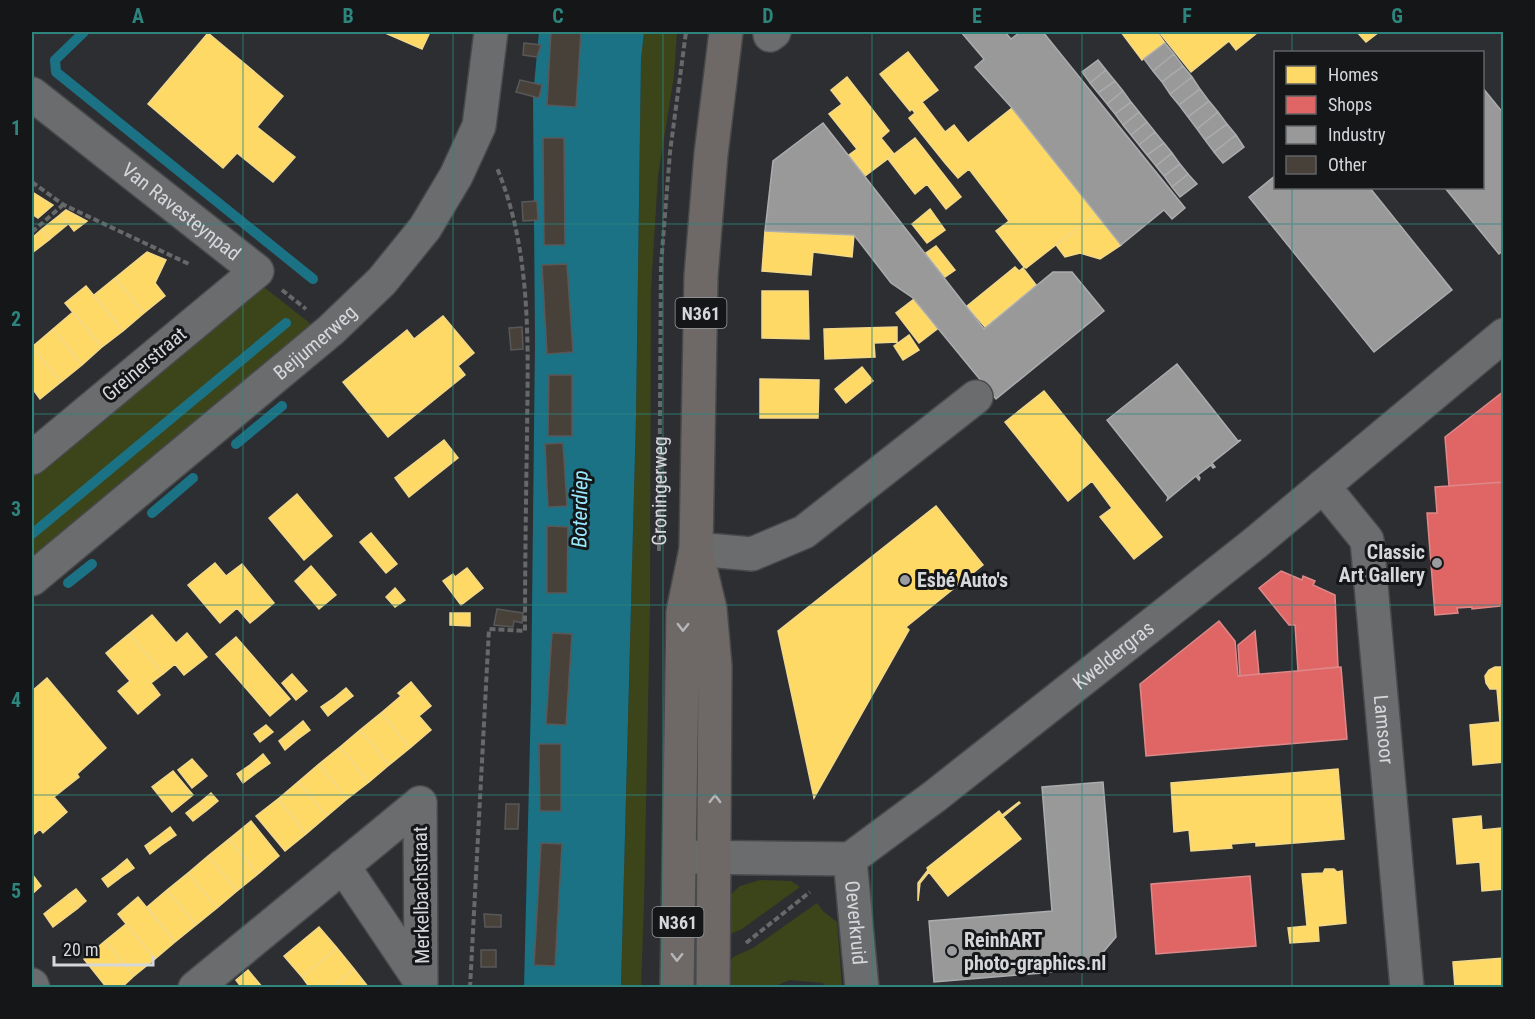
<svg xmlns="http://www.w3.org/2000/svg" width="1535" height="1019" font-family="'Roboto Condensed',sans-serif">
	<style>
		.green { fill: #3c441a }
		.water { fill: #1a7284 }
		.homes { fill: #ffd966; stroke: #f2d889; stroke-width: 1.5 }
		.shops { fill: #e06666; stroke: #dd8889; stroke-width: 1.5 }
		.industry { fill: #999; stroke: #abacad; stroke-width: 1.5 }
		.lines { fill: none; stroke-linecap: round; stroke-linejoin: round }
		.stream { stroke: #1a7284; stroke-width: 10 }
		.building { fill: #48413a; stroke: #585859; stroke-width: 1.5 }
		.minor-casing { stroke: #48494b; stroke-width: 36 }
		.major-casing { stroke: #48494b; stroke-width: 36 }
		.path { stroke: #676869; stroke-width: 4; stroke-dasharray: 6 3; stroke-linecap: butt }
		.minor { stroke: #6b6c6e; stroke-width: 33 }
		.major { stroke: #6e6967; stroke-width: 33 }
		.oneway { stroke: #b6b6b8 }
		.grid { fill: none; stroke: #2d857e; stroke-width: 1.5; stroke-opacity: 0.55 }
		.poi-dot { fill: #9a9ca0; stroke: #141618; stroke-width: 2 }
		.labels { text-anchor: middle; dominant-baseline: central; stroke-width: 6; stroke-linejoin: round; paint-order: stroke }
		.shield { fill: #141618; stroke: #9b9da0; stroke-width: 1.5 }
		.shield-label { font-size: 18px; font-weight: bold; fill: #d5d7db }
		.street-label { font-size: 20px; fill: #d5d7db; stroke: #141618 }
		.poi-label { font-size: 20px; font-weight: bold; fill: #d5d7db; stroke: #141618; text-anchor: start }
		.water-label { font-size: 21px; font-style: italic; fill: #98e9fd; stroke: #141618 }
		.neatline { fill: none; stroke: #2d857e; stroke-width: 2 }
		.grid-label { font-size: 20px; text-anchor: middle; font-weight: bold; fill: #2d857e }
	</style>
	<rect width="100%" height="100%" fill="#2d2e31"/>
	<path class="green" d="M644,32H677L674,76L658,176L651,290L650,608L644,904L641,987L621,988L636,416L641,59Z
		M260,284L311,324L32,557V475Z
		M760,880L791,881L800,887L742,929L729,935V896L740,886Z
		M817,903L823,911L837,922L842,987H824L823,983L790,980L773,987L722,988L723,966L735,956L753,948Z"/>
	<path class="water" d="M539,32H644L641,59L636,416L621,987L524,988L531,699L535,341L533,96Z"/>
	<path class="homes" d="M383,32H430L422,49Z
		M1121,32H1157L1165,43L1142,60Z
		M1159,32H1256L1257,33L1236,50L1229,41L1191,72Z
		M1357,32H1379L1366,42Z
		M208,33L283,96L257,127L295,157L273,182L237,153L223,168L148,104Z
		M908,52L938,90L922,102L945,132L954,125L968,143L1012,108L1097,213L1026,268L1024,267L996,231L1009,221L969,169L958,178L945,163L909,118L915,113L912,109L910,111L880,74Z
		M847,77L889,131L881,138L894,154L865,176L849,155L857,149L829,114L842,104L831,90Z
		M915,138L961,197L946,209L927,184L915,194L888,159Z
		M32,192L53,205L38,218L32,214Z
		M930,209L945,230L927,243L912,224Z
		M66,210L87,221L74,231L61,214Z
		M1097,213L1121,245L1100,259L1080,253L1065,257L1056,245Z
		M61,214L68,224L50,239L42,229Z
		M42,229L50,239L32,253V238Z
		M765,231L854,235L852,257L813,252L811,275L762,271Z
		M936,246L955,270L945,277L926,253Z
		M147,252L166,260L155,283L165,296L144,313L115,278Z
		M1015,267L1019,271L1023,268L1036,285L985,327L967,306Z
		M115,278L144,313L123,331L94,295Z
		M86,286L123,331L102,347L65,303Z
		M762,291H808L809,339L762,338Z
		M914,299L937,329L919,343L896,313Z
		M73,312L102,347L82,365L53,329Z
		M443,316L474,353L458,366L465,375L388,437L343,382L407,330L414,339Z
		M897,327V342L874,343L875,357L825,359L824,329Z
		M53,329L82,365L61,382L32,347Z
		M909,335L919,350L903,360L894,346Z
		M32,347L61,382L40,399L32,388Z
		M862,367L873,381L846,403L835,389Z
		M760,379L819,380L818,418H760Z
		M1044,391L1162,537L1134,559L1100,517L1112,508L1092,481L1068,501L1005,422Z
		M444,440L458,458L409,497L395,478Z
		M297,494L332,536L304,560L269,518Z
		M936,506L983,565L906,627L909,630L814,798L778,631Z
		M371,533L397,564L386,573L360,542Z
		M215,563L226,576L242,564L274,603L250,623L237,608L220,623L188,585Z
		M311,566L336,595L319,609L295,581Z
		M467,568L483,588L461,605L443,581L453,574L455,577Z
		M395,588L405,600L395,607L386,597Z
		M450,613H470V626L450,625Z
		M152,615L176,643L187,633L207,657L184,675L175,664L163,674L129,634Z
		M129,634L163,674L151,683L160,695L138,714L118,691L130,681L106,653Z
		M236,637L290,699L270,716L216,654Z
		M1495,667H1504V762L1473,765L1470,725L1500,722L1497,689H1490L1486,683L1485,676L1489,670Z
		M292,674L307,691L296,700L282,683Z
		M47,678L106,748L77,774L79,777L54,797L67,812L43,833L40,829L32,836V691Z
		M411,682L431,706L419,716L431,730L410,748L381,713L401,696L398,693Z
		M346,688L353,696L340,706L334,698Z
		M334,698L340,706L328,716L321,707Z
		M381,713L410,748L389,765L360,730Z
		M303,721L310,730L298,739L291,731Z
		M266,725L273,732L260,742L254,734Z
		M360,730L389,765L369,782L340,747Z
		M291,731L298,739L285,750L279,741Z
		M340,747L369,782L347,799L319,764Z
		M263,754L270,763L256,773L250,765Z
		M192,759L207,776L192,788L178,770Z
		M319,764L347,799L327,816L298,782Z
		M250,765L256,773L243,783L237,774Z
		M1338,769L1344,839L1256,846V842L1231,844L1232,848L1191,851L1189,830L1174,832L1171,783Z
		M173,771L193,795L172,812L152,787Z
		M298,782L327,816L306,834L278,799Z
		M211,793L218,801L206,811L199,803Z
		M278,799L306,834L285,851L256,816Z
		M1019,802L1020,803L1003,817L1021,839L948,896L929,872L920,883L918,901V883L928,870L927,868L999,811L1002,815Z
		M199,803L206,811L193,821L186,813Z
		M1481,816L1482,830L1501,828L1504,839V889L1482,891L1480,862L1457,864L1453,819Z
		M251,821L279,856L258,874L229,839Z
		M170,827L176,835L163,844L157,837Z
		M157,837L163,844L150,854L145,846Z
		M229,839L258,874L237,891L208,856Z
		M208,856L237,891L217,908L188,873Z
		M127,859L134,868L121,877L115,869Z
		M115,869L121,877L108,887L102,879Z
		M1325,869H1334L1337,872L1342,871L1346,923L1318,926L1319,941L1290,943L1288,928L1307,926L1302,874L1323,873Z
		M188,873L217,908L196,925L167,890Z
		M32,874L41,886L32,894Z
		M76,889L86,901L78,908L68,895Z
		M167,890L196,925L175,942L147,907Z
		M68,895L78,908L53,927L44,914Z
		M138,897L175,942L155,959L118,914Z
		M126,924L155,959L134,976L105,941Z
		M319,927L337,948L302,977L284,956Z
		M105,941L134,976L121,988H107L84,959Z
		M337,948L354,969L331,988H310L302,977Z
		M1504,958V988H1455L1453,962Z
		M354,969L369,988H331Z
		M248,970L263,988H242L236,980Z"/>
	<path class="shops" d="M1504,391V482L1449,486L1445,437Z
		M1504,482V604L1500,605V606L1472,609V607L1457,608L1458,613L1435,615L1427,513H1437L1435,487Z
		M1281,571L1302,580L1303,576L1315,581L1313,585L1335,595L1338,667L1298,671L1295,625H1289L1259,588Z
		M1219,621L1235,641L1238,676L1341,667L1347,739L1146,756L1140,684Z
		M1255,631L1259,674L1240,676L1238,645Z
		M1250,876L1256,946L1156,954L1151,884Z"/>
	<path class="industry" d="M961,32H1005L1011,39L1019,33L1018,32H1043L1185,208L1172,219L1164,210L1121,245L1012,108L975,67L984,59Z
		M1165,43L1174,54L1153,71L1144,59Z
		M1174,54L1183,66L1162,82L1153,71Z
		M1098,60L1106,70L1090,83L1082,72Z
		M1183,66L1192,77L1170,94L1162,82Z
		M1106,70L1115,81L1098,93L1090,83Z
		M1192,77L1200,89L1179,105L1170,94Z
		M1115,81L1123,91L1107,104L1098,93Z
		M1482,87L1504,114V250L1499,254L1445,188H1482Z
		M1200,89L1209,101L1188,117L1179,105Z
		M1123,91L1131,102L1115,114L1107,104Z
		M1209,101L1218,112L1197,129L1188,117Z
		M1131,102L1139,112L1123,125L1115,114Z
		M1139,112L1147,122L1131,135L1123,125Z
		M1218,112L1227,124L1205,140L1197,129Z
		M1147,122L1155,132L1139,145L1131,135Z
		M823,123L984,329L1053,272H1072L1104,311L996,399L913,298L891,283L854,235L765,231L773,161Z
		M1227,124L1236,135L1214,152L1205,140Z
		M1155,132L1164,143L1147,155L1139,145Z
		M1236,135L1244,147L1223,163L1214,152Z
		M1164,143L1172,153L1156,166L1147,155Z
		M1172,153L1180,164L1164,176L1156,166Z
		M1180,164L1188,174L1172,187L1164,176Z
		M1188,174L1197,184L1180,197L1172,187Z
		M1276,175V188H1370L1452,290L1374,352L1249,197Z
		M1177,364L1238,441L1241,440L1212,463L1215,467L1213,468L1211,465L1198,475L1200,478L1199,480L1196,476L1167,500L1168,497L1107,420Z
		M1103,782L1116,937L1089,969L934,982L929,921L1052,911L1042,787Z"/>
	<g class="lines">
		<path class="stream" d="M84,32L55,60L56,72L313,279
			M236,444L282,406
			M152,513L193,478
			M32,534L286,323
			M68,583L92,564"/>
	</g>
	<path class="building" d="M551,32H581L576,107L547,105Z
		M524,43L541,45L537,57L523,55Z
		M520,80L542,85L539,98L516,92Z
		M543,138H564L565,245H544Z
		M537,201L538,220L523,221L522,202Z
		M567,264L573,352L547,354L542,265Z
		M522,327L523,349L511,350L509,328Z
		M549,375H572V436H548Z
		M563,443L567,506L548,507L545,444Z
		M547,526L568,527L567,593H547Z
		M497,609L523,613L522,623L514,621L513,627L494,625Z
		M552,633L572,634L566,725L546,724Z
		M539,744H561V811H540Z
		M506,804H519L518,829H505Z
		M541,843L562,844L555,966L534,965Z
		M484,914L501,915V927H485Z
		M481,950H496V967H481Z"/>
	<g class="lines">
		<defs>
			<g id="minor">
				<path d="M770,35L774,32"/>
				<path id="s2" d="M32,94L257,271L32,458"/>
				<path id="s3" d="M1323,486L1367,540L1407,988"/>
				<path d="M696,549L752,554L804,532L976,397"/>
				<path id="s4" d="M32,579L331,330L382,281L425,228L456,176L479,126L491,32"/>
				<path id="s5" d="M685,857L850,859L935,796L1254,544L1504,335"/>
				<path id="s6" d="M850,859L862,988"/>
				<path d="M343,866L421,982L420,803"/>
				<path d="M32,985L33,988"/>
				<path d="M195,988L420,803"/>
			</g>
			<path id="major" d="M698,559L710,609L715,666L713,988
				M677,988L683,612L696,549L701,276L711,154L726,32"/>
		</defs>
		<use href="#minor" class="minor-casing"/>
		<use href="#major" class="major-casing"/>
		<g class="path">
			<path d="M32,182L64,205L191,265"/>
			<path d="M32,232L63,205"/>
			<path d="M282,290L306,309"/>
			<path id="s1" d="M659,551L661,265L670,152L686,32"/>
			<path d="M746,943L810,892"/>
			<path d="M470,988L489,629L525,631C525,565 526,500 527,434C528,345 532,252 497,168"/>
		</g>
		<use href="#minor" class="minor"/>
		<use href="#major" class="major"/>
	</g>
	<defs><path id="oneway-chevron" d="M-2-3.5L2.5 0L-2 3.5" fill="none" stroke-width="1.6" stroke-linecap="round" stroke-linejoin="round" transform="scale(1.5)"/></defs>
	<g class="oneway">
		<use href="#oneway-chevron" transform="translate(683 627) rotate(91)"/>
		<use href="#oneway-chevron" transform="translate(715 799) rotate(-89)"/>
		<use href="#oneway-chevron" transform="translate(677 957) rotate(91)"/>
	</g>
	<path class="grid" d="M243,32V988M453,32V988M663,32V988M872,32V988M1082,32V988M1292,32V52M1292,188V988M32,224H1504M32,414H1504M32,605H1504M32,795H1504"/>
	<g class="poi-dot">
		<circle cx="1437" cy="563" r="6"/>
		<circle cx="905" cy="580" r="6"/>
		<circle cx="952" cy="951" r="6"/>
	</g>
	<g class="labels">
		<g class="shield">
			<rect x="675.5" y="298" width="51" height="30" rx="4.5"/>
			<rect x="652.5" y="907" width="51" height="30" rx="4.5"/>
		</g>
		<g class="shield-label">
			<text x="701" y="313">N361</text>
			<text x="678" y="922">N361</text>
		</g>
		<g class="street-label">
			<text stroke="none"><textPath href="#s2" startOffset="190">Van Ravesteynpad</textPath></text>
			<text stroke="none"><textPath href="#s4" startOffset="369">Beijumerweg</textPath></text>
			<text transform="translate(144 364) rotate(-40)">Greinerstraat</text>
			<text stroke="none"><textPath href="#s1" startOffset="60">Groningerweg</textPath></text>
			<text stroke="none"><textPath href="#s5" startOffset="498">Kweldergras</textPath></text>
			<text stroke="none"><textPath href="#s3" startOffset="260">Lamsoor</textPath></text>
			<text transform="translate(421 895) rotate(-91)">Merkelbachstraat</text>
			<text stroke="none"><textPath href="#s6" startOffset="64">Oeverkruid</textPath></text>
		</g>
		<g class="poi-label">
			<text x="1425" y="552" text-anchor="end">Classic<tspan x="1425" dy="23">Art Gallery</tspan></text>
			<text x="917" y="580">Esbé Auto's</text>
			<text x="964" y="940">ReinhART<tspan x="964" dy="23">photo-graphics.nl</tspan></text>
		</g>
		<g class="water-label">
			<text transform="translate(580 509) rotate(-89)">Boterdiep</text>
		</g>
	</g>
	<rect width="1535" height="1019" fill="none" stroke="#141618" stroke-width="66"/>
	<rect x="1274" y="51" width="210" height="138" fill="#141618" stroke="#616366" stroke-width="1.5"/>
	<rect x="1286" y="66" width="30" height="18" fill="#ffd966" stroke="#616366" stroke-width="1.5"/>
	<text x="1328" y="81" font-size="18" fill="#d5d7db">Homes</text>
	<rect x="1286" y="96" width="30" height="18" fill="#e06666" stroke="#616366" stroke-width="1.5"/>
	<text x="1328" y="111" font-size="18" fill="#d5d7db">Shops</text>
	<rect x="1286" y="126" width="30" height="18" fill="#999999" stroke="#616366" stroke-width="1.5"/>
	<text x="1328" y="141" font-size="18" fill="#d5d7db">Industry</text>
	<rect x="1286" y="156" width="30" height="18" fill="#48413a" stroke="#616366" stroke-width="1.5"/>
	<text x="1328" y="171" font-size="18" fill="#d5d7db">Other</text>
	<path d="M54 956v9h99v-9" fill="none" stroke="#d5d7db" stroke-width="3"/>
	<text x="63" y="956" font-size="18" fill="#d5d7db" stroke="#141618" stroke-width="4.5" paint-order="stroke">20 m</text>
	<rect x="33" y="33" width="1469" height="953" class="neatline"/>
	<g class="grid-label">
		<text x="138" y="23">A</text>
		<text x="348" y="23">B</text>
		<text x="558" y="23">C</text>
		<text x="768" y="23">D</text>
		<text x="977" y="23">E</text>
		<text x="1187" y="23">F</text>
		<text x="1397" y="23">G</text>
		<text x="16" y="135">1</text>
		<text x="16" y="326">2</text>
		<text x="16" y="516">3</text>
		<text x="16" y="707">4</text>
		<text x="16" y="898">5</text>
	</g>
</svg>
